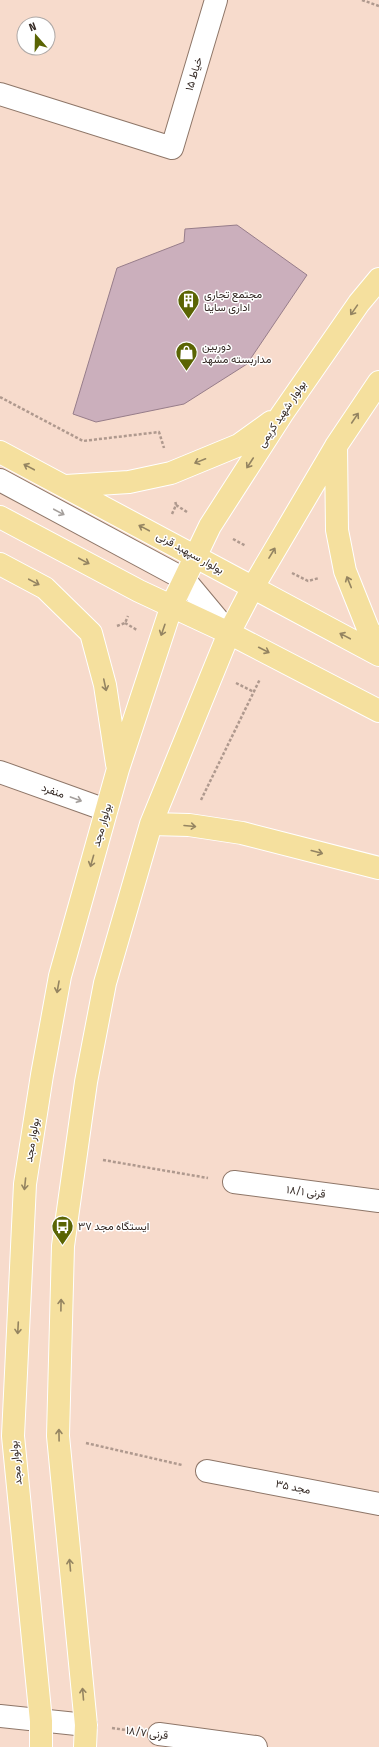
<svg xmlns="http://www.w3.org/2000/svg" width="379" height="1747" font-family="'Fira Sans Condensed',Vazirmatn,sans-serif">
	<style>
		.building { fill: #cbafbc; stroke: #977d8a }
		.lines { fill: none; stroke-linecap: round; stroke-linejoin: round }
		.minor-casing { stroke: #8e7668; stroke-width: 24 }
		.major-casing { stroke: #fff; stroke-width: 24 }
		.path { stroke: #af998e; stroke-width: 2.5; stroke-dasharray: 3 2; stroke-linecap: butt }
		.minor { stroke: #fff; stroke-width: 22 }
		.major { stroke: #f5e09e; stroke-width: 22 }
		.oneway { stroke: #948461 }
		.oneway2 { stroke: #a49f9c }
		.labels { text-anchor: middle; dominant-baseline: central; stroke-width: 3; stroke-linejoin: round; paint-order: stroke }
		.street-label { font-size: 11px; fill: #342924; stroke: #fff }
		.poi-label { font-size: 11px; fill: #342924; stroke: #fff; text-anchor: start }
	</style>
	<rect width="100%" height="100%" fill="#f7dbcc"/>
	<path class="building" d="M237,225L307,275L247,364L184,404L96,422L73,414L117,268L184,242L185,229Z"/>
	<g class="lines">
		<defs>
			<path id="minor" d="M0,94L172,148L216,0
				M0,480L184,579L229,633
				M0,772L106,810
				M234,1182L379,1201
				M207,1471L379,1504
				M0,1716L86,1725
				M159,1734L256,1747"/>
			<path id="major" d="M336,446L337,530L345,571L369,631L379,640
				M0,452L379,655
				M66,486L129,482L171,473L239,445L271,422
				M0,517L139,591L229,633L379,711
				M0,564L45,588L91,633L105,685L117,764
				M151,824L189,825L242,833L379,868
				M41,1747V1721L13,1436L25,1184L42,1075L60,976L118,769L172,605L210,526L282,414L359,303L379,279
				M85,1747L86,1725L58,1436L63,1246L86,1082L105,983L151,824L229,633L253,587L336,446L379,382"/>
		</defs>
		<use href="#minor" class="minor-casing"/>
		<use href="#major" class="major-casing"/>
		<path class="path" d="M362,0L379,6
			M0,397L83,441L159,432L164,448
			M176,505L187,512
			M172,514L176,505L175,500
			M233,539L246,546
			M292,573L308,581L319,578
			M125,623L137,630
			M117,626L125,623L128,616
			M236,683L254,692
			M201,800L260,679
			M103,1160L208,1178
			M86,1443L182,1465
			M112,1728L133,1731"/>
		<use href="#minor" class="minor"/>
		<use href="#major" class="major"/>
	</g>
	<defs><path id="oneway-shaft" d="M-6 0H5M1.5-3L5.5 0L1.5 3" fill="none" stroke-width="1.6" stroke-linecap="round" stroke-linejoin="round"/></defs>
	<g class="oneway">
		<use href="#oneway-shaft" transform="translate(354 310) rotate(125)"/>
		<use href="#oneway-shaft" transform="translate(355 418) rotate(-56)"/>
		<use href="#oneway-shaft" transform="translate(200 461) rotate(158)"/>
		<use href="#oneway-shaft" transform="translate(250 463) rotate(123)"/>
		<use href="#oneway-shaft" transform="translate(29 467) rotate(-152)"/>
		<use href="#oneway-shaft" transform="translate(144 528) rotate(-152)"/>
		<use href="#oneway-shaft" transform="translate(272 553) rotate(-59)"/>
		<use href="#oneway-shaft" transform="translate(84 561) rotate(28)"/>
		<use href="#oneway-shaft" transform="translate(34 582) rotate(28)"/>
		<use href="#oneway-shaft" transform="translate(349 582) rotate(-112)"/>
		<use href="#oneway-shaft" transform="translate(163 630) rotate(109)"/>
		<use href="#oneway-shaft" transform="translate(345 636) rotate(-152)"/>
		<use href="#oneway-shaft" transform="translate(264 650) rotate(27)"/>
		<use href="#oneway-shaft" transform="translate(105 685) rotate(78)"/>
		<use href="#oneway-shaft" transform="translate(190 826) rotate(5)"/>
		<use href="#oneway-shaft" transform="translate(317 852) rotate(15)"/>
		<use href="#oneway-shaft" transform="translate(92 861) rotate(106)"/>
		<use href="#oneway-shaft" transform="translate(58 987) rotate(100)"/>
		<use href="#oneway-shaft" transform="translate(25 1184) rotate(96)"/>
		<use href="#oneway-shaft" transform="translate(61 1305) rotate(-89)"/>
		<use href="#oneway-shaft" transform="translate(18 1328) rotate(93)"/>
		<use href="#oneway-shaft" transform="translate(59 1435) rotate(-91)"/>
		<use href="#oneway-shaft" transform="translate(70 1565) rotate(-95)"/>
		<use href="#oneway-shaft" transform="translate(83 1694) rotate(-95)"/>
	</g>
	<g class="oneway2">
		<use href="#oneway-shaft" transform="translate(59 512) rotate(28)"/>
		<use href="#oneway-shaft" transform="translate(76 799) rotate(20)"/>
	</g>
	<defs>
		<symbol id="building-pin" viewBox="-11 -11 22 30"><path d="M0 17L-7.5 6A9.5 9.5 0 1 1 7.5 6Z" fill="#5a6403" stroke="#fff"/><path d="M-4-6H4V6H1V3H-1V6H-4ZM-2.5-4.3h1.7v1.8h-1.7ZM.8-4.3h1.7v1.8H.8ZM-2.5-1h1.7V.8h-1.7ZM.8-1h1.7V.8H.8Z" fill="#fff"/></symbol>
		<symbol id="shop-pin" viewBox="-11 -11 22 30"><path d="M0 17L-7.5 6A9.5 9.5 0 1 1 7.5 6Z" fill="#5a6403" stroke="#fff"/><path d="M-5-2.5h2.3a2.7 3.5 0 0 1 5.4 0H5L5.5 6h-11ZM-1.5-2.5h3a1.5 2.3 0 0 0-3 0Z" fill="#fff"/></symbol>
		<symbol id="bus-pin" viewBox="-11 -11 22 30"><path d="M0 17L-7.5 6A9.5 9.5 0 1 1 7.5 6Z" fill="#5a6403" stroke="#fff"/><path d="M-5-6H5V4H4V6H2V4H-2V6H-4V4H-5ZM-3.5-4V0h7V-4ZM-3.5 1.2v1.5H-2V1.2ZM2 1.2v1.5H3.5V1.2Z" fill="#fff"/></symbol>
	</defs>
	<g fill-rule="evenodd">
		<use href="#building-pin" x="176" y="288" width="25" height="34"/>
		<use href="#shop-pin" x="174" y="340" width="25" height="34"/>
		<use href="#bus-pin" x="50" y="1214" width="25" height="34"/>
	</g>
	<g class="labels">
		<g class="street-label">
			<text transform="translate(194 74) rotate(-73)">خیاط ۱۵</text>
			<text transform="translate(282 414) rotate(-56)">بولوار شهید کریمی</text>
			<text transform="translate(190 553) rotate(29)">بولوار سپهبد قرنی</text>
			<text transform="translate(53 791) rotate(20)">منفرد</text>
			<text transform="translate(102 825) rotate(-74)">بولوار مجد</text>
			<text transform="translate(32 1140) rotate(-81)">بولوار مجد</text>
			<text transform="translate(306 1192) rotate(7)">قرنی ۱۸/۱</text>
			<text transform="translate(16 1463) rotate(-96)">بولوار مجد</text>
			<text transform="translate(293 1487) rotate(11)">مجد ۳۵</text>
			<text transform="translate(147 1733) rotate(7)">قرنی ۱۸/۷</text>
		</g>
		<g class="poi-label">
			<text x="204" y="294">مجتمع تجاری<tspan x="204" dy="13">اداری ساینا</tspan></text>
			<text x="202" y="346">دوربین<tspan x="202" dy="13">مداربسته مشهد</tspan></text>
			<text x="78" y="1226">ایستگاه مجد ۳۷</text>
		</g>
	</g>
	<g transform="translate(36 36) rotate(340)"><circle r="19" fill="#ffffff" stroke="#aea9a7"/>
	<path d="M0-3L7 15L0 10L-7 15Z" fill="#5a6403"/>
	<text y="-6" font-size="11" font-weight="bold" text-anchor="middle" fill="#342924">N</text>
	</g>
</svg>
